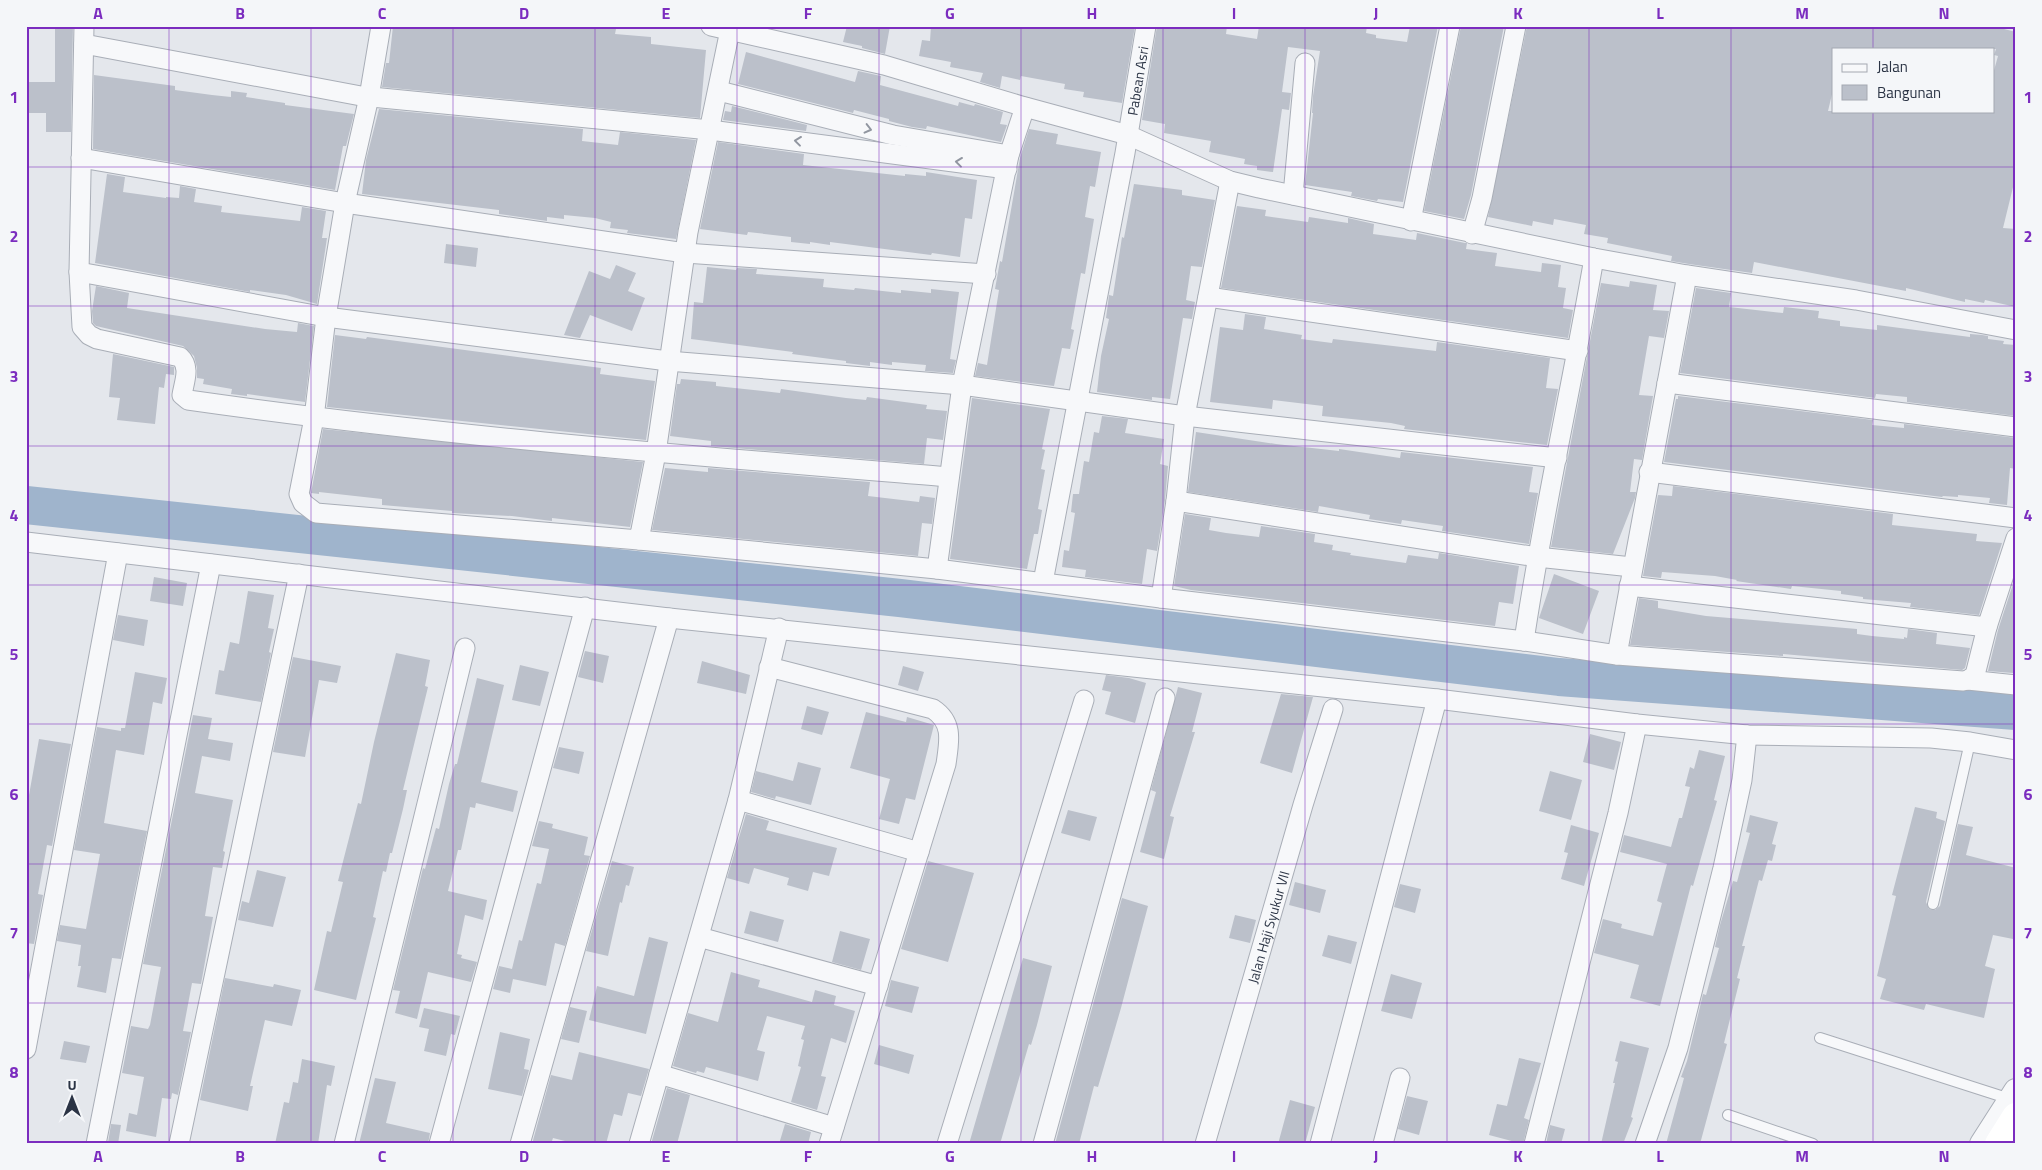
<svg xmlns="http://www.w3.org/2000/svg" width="2042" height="1170" font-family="'Titillium Web',sans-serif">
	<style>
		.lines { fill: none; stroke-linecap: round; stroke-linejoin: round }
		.river { stroke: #9fb4cc; stroke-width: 38 }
		.building { fill: #bbc0ca; fill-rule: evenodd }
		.service-casing { stroke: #a9aeb7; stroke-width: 12 }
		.minor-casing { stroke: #a9aeb7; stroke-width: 21 }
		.tertiary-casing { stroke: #a9aeb7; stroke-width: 26 }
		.trunk-casing { stroke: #8b94a3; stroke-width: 30 }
		.service { stroke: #f7f8fa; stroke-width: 10 }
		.minor { stroke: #f7f8fa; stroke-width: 19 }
		.tertiary { stroke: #f7f8fa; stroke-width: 24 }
		.trunk { stroke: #fff; stroke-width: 28 }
		.oneway { stroke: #9196a0 }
		.grid { fill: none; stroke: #7b2cbf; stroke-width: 1; stroke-opacity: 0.55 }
		.labels { text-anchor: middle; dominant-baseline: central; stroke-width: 4; stroke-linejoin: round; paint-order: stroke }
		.street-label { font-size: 14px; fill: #2b3445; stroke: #f4f6f9 }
		.neatline { fill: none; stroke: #7b2cbf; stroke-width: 2 }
		.grid-label { font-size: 16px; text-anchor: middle; font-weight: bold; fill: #7b2cbf }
	</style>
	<rect width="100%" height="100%" fill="#e4e7ec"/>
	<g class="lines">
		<path class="river" d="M26,505L900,598L1559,677L2016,711"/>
	</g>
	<path class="building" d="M55,26H73L71,132H46V113H26V82H55Z
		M393,26L419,29V26H591L616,29L615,34L651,37V44L706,50L700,118L382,87L386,63H389Z
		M847,26H890L885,54L862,48V46L843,42Z
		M931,26H1135L1122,103L1083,97L1084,92L1064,89L1065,84L1021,76L1020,80L1002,76L1000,88L980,82L983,73L950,67L951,62L919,56L922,40L930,41Z
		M1157,26H1227L1226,34L1257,39L1259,26H1367L1366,33L1376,35V38L1407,42L1410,26H1438L1403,202L1378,199L1377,201L1351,196L1352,192L1305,185L1313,113H1312L1313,96L1320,51L1288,47L1282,92L1291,93L1289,110L1282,109L1273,172L1257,170V166L1244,164L1245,159L1209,152L1211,141L1164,133L1165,124L1142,120Z
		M1461,26H1504L1471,195L1464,219L1424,211Z
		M1527,26H1992L2016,32V175L2003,228L2016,229V307L1985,300L1984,303L1965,299V302L1906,288V291L1754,262L1752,273L1689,264L1671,261L1672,256L1607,243L1608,238L1584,234L1586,225L1554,219L1553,225L1533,221L1532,226L1488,217ZM1833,49H1996L1994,55L1998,56L1993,74V111H1828L1833,90Z
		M746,52L855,82L858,71L881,76L880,85L958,106L959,102L974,106L975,104L1003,112L1000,124L1007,125L1001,142L927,126L926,129L912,127L889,121V119L854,110L853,113L738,84Z
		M94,75L175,86V90L212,95L231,97V91L247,93L246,97L285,103V105L354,114L346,146H343L335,190L93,149Z
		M732,106L807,125L806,131L723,120L725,111L731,112Z
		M379,109L583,129L582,141L618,145L620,132L696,140L676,239L627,233L628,230L610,228L611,222L595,218L564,215V219L547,217V221L499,214V210L362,194L366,160Z
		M1029,129L1058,134L1056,144L1101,152L1095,187L1090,186L1085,217L1094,219L1085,274L1081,273L1071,329L1074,330L1070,349L1062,348L1054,386L975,376L978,363L987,365L999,290L995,289L1000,261L1002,262L1020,158Z
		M718,142L804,154L803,165L905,176V174L926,176V172L977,180L972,219L965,218L960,257L932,253L931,255L830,242V245L810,242V244L791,242V237L748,232L747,235L700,229Z
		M107,174L125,177L123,192L166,198V197L179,198L180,186L196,189L194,202L222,206L221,212L300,221L302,207L326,211L322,238H327L317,304L286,295L250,290V292L95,263Z
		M1134,184L1182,190V195L1215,200L1202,267L1191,266L1186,300L1195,302L1192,319L1183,318L1170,399L1152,397V400L1097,392L1101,356L1109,319L1106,318L1108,303L1109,295L1113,296L1122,237L1124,238Z
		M1237,206L1266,210L1265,216L1308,222L1309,217L1348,223V218L1374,224L1373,234L1416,240L1417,233L1465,243H1467L1466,249L1497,253L1495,266L1541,272L1542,263L1561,265L1558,287L1566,288L1563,308L1573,310L1568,338L1221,288Z
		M446,244L478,248L476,267L444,263Z
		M616,265L636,273L628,291L645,298L632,331L590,315L580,338L564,335L589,271L610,279Z
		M707,267L736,270L737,268L757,269L756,274L824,279L823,287L854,290L855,288L901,293V290L931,293V289L959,292L950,359L956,360L953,373L925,371L926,365L892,362V365L870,362V366L846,363V361L792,354L793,352L691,339L694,302L703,303Z
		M1630,281L1657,285L1653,310L1669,311L1664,338L1649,336L1639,395L1653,396L1642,460L1634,459L1630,492H1636L1635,498L1613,554L1551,547L1601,283L1629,287Z
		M96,286L129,293L127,308L265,329L297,332L298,323L314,326L305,402L247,394V396L231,394L232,389L203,384L204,379L197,378V368L194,356L183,346L96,326L93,323L92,311Z
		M1696,288L1731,293L1729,307L1783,313L1784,307L1819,311L1818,318L1840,321V326L1877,330V325L1970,337V334L1982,335L1988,336V339L2004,341L2003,344L2016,345V416L1907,402V397L1876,394L1875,398L1680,373Z
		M1245,314L1266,317L1264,329L1302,335L1301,339L1332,343L1333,339L1436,351L1437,342L1550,358L1546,388L1558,389L1547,445L1404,429L1405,426L1391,423L1322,416L1323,406L1273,400L1272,409L1210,402L1220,327L1243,330Z
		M335,335L366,339L367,337L601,368L600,374L655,381L646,440L327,407Z
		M113,354L174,367V375L166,374L164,388L159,387L155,424L117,420L120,398L109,397Z
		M681,379L716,382V386L763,391L780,393L781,389L846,398L866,400L867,397L927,405L926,409L947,411L943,440L927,438L924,464L711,446V441L670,436L677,384H680Z
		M1678,396L1873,420L1872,425L1904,428V424L2016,438V469L2010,468L2007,505L1989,503L1990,498L1958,495V497L1943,496L1942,497L1664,462L1676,399H1678Z
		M972,398L1050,409L1042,449L1045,450L1041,469L1045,470L1038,509L1042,510L1038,534H1034L1027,569L950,559Z
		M1102,416L1128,419L1125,433L1164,439L1160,464L1168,466L1165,500L1157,551L1147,549L1142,584L1085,577L1086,570L1062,567L1064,550L1069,551L1075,513L1071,512L1073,494H1079L1084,461L1089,462L1094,432L1099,433Z
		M323,429L643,462L630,527L552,518V521L512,516L452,513V511L382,505V499L319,492V494L311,493Z
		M1196,432L1276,444L1339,451V449L1400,458L1401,452L1533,467L1529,492L1538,493L1529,544L1442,531L1443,526L1402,520L1401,524L1369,519L1370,515L1319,506L1318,512L1188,492Z
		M665,468L708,472V468L870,482L868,496L919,502L920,496L935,498L932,524L922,523L918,556L652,530Z
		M1673,486L1893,514L1892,525L1977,534L1976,541L2002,543L1979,615L1910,607L1911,603L1863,599V597L1841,594V591L1792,586L1791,589L1736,581L1737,580L1715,576L1662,572L1661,578L1643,576L1658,495L1672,496Z
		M1185,514L1211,518L1209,530L1226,533L1259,537L1261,526L1315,534L1314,542L1333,545L1332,550L1351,553L1350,555L1406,563L1408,555L1438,559L1439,553L1519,566L1513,604L1499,602L1495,626L1191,590L1174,586Z
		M1554,574L1599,591L1583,634L1539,618Z
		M2016,575V667H2014L2013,673L1988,671L1998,630Z
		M154,577L187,583L183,606L150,601Z
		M248,591L274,595L268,628L274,629L269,652L271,653L261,702L215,694L219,670L224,671L230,642L239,644Z
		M1639,598L1658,601V608L1706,616L1857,629V634L1872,636L1904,639V637L1907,638L1908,629L1937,633L1936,644L1970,648L1965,668L1962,670L1783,654V656L1630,645Z
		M118,615L148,620L144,646L113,640Z
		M585,651L609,656L603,683L578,677Z
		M396,653L430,660L425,686L428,687L403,790H407L403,809L392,853H390L386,872L383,871L373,917L376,918L356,1000L314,990L327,931L331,932L343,882L338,881L358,803L361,804L374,742Z
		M293,657L341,666L337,683L319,680L305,757L273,752Z
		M702,661L750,675L746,694L697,683Z
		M520,665L549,672L540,706L512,700Z
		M903,666L924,672L918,691L898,685Z
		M135,672L167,678L162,704L153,702L144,755L116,750L104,823L147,831L121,959L112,958L106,993L77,987L81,966H78L81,945L57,941L60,925L86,929L100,854L74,850L97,727L121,731V728H125Z
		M1106,675L1129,678L1146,683L1135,723L1105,714L1111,692L1102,690Z
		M477,678L504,685L481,782L518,791L513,812L476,803L475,808L470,807L461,850H458L448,891L487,900L483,920L465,915L457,954L462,955L461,958L477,962L471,982L428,972L417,1019L395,1013L400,991L393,990L423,868L425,869L436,828L439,829L449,784L455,764H457Z
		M1178,687L1202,693L1192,732H1195L1170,816L1174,817L1164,859L1140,852L1156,792L1151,790Z
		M1281,694L1313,697L1292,773L1260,763Z
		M807,706L829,712L822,735L801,729Z
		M866,712L906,722L907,717L934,725L915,800L906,798L899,824L879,819L890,779L850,768Z
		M193,715L212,718L208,739L233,743L230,761L202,756L195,793L233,800L223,851L225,852L222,868L213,867L205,916L213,917L201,984L192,983L183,1031L191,1032L178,1095L172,1093L171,1099L162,1098L156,1137L126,1131L129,1113L137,1115L144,1077L122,1073L131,1026L148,1029L150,1025L161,967L143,964Z
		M1590,734L1621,742L1614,770L1583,762Z
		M39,739L71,744L52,846L47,845L38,894L43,895L34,944L26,943V794L29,795Z
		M559,747L584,752L579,774L553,768Z
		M1699,750L1725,756L1714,800L1717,801L1693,886L1691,885L1660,1006L1630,998L1639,965L1594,953L1603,919L1622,924L1621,928L1653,936L1662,903L1657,901L1667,864L1620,852L1624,835L1671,847L1679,818H1682L1690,787L1685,786L1690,767L1694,769Z
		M798,762L821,768L811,805L776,796L775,799L751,792L756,771L793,781Z
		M1550,771L1582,780L1571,820L1539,811Z
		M1915,807L1937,812L1936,818L1945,821L1926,902L1929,909L1935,910L1940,906L1958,824L1973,827L1966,855L2016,868V929L2013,939L1993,935L1985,966L1995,969L1984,1018L1926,1004L1924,1010L1880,999L1886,979L1877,976L1896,896L1892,895Z
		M1068,810L1097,817L1090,841L1061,833Z
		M746,814L769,821L766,830L837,848L829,876L813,872L808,891L787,885L789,878L754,868L749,884L727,878Z
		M1750,815L1778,822L1772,844L1776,845L1772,861L1768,860L1762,881L1759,880L1742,946H1745L1737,978L1740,979L1724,1043L1727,1044L1700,1144H1666L1684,1078L1681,1077L1687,1061L1703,994L1706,995L1719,948L1715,947L1720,925L1733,881L1737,882L1750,833L1746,832Z
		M539,821L553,824L552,828L588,837L584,855L590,856L565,946L555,943L546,986L513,979L510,993L493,989L499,966L512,969L519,940L522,941L537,883L541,884L549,849L532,846Z
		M1571,825L1599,833L1584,886L1561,879L1568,853L1564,852Z
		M612,861L634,867L629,886L626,885L622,903L620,902L608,956L586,951Z
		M928,861L974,873L948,962L901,949Z
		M257,870L286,877L273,927L238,920L242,901L249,903Z
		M1295,882L1326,890L1320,913L1289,905Z
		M1400,884L1421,889L1415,913L1394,907Z
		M1122,898L1148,906L1121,1008L1098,1087L1094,1086L1079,1144H1055Z
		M750,911L784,920L778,942L744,933Z
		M1235,915L1256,920L1250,943L1229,938Z
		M840,931L870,939L861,970L832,962Z
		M1328,935L1357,942L1351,964L1322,956Z
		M649,937L668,942L646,1034L589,1020L597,986L634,996Z
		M1023,958L1052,966L1037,1025L1031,1045L1029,1044L1000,1144H969Z
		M731,972L760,980L758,987L812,1002L815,990L836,996L834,1005L855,1011L846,1043L831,1038L821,1076L826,1077L817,1110L791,1102L801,1067L798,1066L804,1040L801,1039L805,1026L767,1016L757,1050L765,1052L758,1081L706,1067L704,1073L697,1071L696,1073L673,1066L688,1013L718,1022Z
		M1391,974L1422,983L1412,1019L1381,1011Z
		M225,978L273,987L274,984L301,990L292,1026L265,1020L250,1086H253L248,1111L200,1100Z
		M891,980L919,987L912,1013L885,1006Z
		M570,1007L587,1011L579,1043L561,1039Z
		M424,1008L460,1016L455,1035L451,1034L446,1056L424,1051L429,1029L419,1027Z
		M500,1032L530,1039L524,1069L529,1070L522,1096L488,1089Z
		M64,1041L90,1046L86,1063L60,1059Z
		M1620,1041L1649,1048L1631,1117L1633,1118L1623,1144H1601L1615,1083H1613L1618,1062L1615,1061Z
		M879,1045L914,1055L909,1074L874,1064Z
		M579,1052L649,1069L641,1096L628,1093L622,1116L614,1114L606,1144H577L553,1138L551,1144H532L551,1075L572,1080Z
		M1519,1058L1541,1063L1524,1118L1529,1120L1523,1144L1489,1135L1497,1104L1507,1106Z
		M302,1059L335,1066L331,1086L327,1085L318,1144H275L284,1102L289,1103L293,1082L298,1083Z
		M375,1078L396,1082L386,1123L430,1133L428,1144H359Z
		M667,1088L690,1095L677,1144H651Z
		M1407,1096L1428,1101L1419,1135L1398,1129Z
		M1290,1100L1315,1107L1305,1144H1278Z
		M111,1124L121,1125L118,1144L108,1143Z
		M785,1124L811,1132L808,1144H779Z
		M1550,1125L1565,1129L1561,1144H1546Z"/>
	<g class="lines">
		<defs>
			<path id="service" d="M1933,904L1970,742
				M1820,1038L2010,1099
				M1728,1115L1813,1144"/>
			<g id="minor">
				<path d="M84,26L79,272L82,327L89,335L97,339L180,357C191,367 184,382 182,395L188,400C440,436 695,456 949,477"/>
				<path d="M381,26L369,97L345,203L326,317L314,418L299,494L303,503L316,513L639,540L656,453L688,232L730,30"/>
				<path d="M711,26L884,65L1025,107L1128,135L1230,181L1259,188L1594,258L1687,275L1856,300L2016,330"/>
				<path d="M84,44L361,96L710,130L1007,169"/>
				<path d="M719,91L893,135L1009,155"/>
				<path d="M81,158L345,203L685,253L986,274"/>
				<path d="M1293,195L1305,63"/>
				<path d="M1411,221L1450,26"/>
				<path d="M1472,234L1482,198L1516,26"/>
				<path d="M79,272L326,317L668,361L962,385L1185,416L1557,458"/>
				<path d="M1208,297L1578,351"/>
				<path d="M1667,383L2016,427"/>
				<path d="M1649,472L2016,518"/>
				<path d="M1176,501L1537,557L1632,567"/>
				<path d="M639,540L937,569L1161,598L1524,641L1617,655L1963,681L1968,680L1975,675L1987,627"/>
				<path d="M26,542L669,618L1437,699L1637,724L1747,735L1931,738L1970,742L2016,750"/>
				<path d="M937,569L962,385L1009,155L1025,107"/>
				<path id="s1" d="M1043,582L1125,153L1146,26"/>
				<path d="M1629,586L1987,627L2016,538"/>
				<path d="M1161,598L1176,501L1185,416L1230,181"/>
				<path d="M1524,641C1543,512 1572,386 1594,258"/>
				<path d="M1617,655L1687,275"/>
				<path d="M769,667L933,709C954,723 949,742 946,764L829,1144"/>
				<path d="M1968,680L2016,685"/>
				<path d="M738,800L919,852"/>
				<path d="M699,937L878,986"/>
				<path d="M26,1049L118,553"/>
				<path d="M659,1074L834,1127"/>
				<path d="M96,1144L211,564"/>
				<path d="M179,1144L299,574"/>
				<path d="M344,1144L465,648"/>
				<path d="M439,1144L585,607"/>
				<path d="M520,1144L669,618"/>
				<path d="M639,1144L738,800L779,628"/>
				<path d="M947,1144L1084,700"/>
				<path d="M1043,1144L1165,698"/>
				<path id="s2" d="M1205,1144L1303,805L1333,709"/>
				<path d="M1320,1144L1437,699"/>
				<path d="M1383,1144L1400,1078"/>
				<path d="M1534,1144L1618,813L1637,724"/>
				<path d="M1645,1144L1678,1048L1723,868L1742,780L1747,735"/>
			</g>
			<path id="tertiary" d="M1982,1144L2016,1091"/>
			<path id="trunk" d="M1999,1144L2016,1117"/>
		</defs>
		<use href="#service" class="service-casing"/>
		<use href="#minor" class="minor-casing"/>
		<use href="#tertiary" class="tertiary-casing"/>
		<use href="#trunk" class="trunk-casing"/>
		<use href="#service" class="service"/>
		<use href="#minor" class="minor"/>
		<use href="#tertiary" class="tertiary"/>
		<use href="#trunk" class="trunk"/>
	</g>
	<defs><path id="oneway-chevron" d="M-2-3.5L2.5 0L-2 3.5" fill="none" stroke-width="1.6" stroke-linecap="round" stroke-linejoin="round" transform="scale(1.25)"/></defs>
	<g class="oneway">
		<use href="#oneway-chevron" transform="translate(868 129) rotate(14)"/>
		<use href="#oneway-chevron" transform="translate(798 141) rotate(-173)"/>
		<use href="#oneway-chevron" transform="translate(959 162) rotate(-173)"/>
	</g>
	<path class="grid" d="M169,26V1144M311,26V1144M453,26V1144M595,26V1144M737,26V1144M879,26V1144M1021,26V1144M1163,26V1144M1305,26V1144M1447,26V1144M1589,26V1144M1731,26V1144M1873,26V49M1873,111V1144M26,167H2016M26,306H2016M26,446H2016M26,585H2016M26,724H2016M26,864H2016M26,1003H2016"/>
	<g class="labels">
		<g class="street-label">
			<text stroke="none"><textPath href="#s1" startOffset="510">Pabean Asri</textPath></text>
			<text stroke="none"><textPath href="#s2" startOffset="226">Jalan Haji Syukur VII</textPath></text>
		</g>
	</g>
	<rect width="2042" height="1170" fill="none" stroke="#f4f6f9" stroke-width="55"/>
	<rect x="1832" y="48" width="162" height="65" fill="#f4f6f9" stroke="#a4a8b1"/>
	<rect x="1842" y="64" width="25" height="8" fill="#f7f8fa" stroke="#a4a8b1"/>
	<text x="1877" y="72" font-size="15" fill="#2b3445">Jalan</text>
	<rect x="1842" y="85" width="25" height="15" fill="#bbc0ca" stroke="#a4a8b1"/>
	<text x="1877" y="98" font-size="15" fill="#2b3445">Bangunan</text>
	<g transform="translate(72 1098)" stroke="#f4f6f9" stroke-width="4" paint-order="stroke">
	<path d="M0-4L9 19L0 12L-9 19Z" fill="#2b3445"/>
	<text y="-8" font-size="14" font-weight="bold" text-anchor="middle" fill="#2b3445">U</text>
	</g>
	<rect x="28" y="28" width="1986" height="1114" class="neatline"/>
	<g class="grid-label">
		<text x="98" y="19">A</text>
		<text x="240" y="19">B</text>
		<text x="382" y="19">C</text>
		<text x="524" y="19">D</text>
		<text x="666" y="19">E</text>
		<text x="808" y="19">F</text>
		<text x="950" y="19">G</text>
		<text x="1092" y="19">H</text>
		<text x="1234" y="19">I</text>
		<text x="1376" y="19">J</text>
		<text x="1518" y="19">K</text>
		<text x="1660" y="19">L</text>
		<text x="1802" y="19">M</text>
		<text x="1944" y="19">N</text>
		<text x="14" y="103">1</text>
		<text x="2028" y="103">1</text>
		<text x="14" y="242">2</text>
		<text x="2028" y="242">2</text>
		<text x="14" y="382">3</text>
		<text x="2028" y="382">3</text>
		<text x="14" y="521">4</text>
		<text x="2028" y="521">4</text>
		<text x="14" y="660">5</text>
		<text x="2028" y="660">5</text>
		<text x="14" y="800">6</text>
		<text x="2028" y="800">6</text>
		<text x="14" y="939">7</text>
		<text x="2028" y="939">7</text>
		<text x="14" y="1078">8</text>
		<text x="2028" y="1078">8</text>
		<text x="98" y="1162">A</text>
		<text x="240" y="1162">B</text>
		<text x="382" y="1162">C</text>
		<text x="524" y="1162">D</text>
		<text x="666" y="1162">E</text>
		<text x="808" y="1162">F</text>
		<text x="950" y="1162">G</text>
		<text x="1092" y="1162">H</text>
		<text x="1234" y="1162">I</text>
		<text x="1376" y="1162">J</text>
		<text x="1518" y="1162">K</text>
		<text x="1660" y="1162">L</text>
		<text x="1802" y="1162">M</text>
		<text x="1944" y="1162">N</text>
	</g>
</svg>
